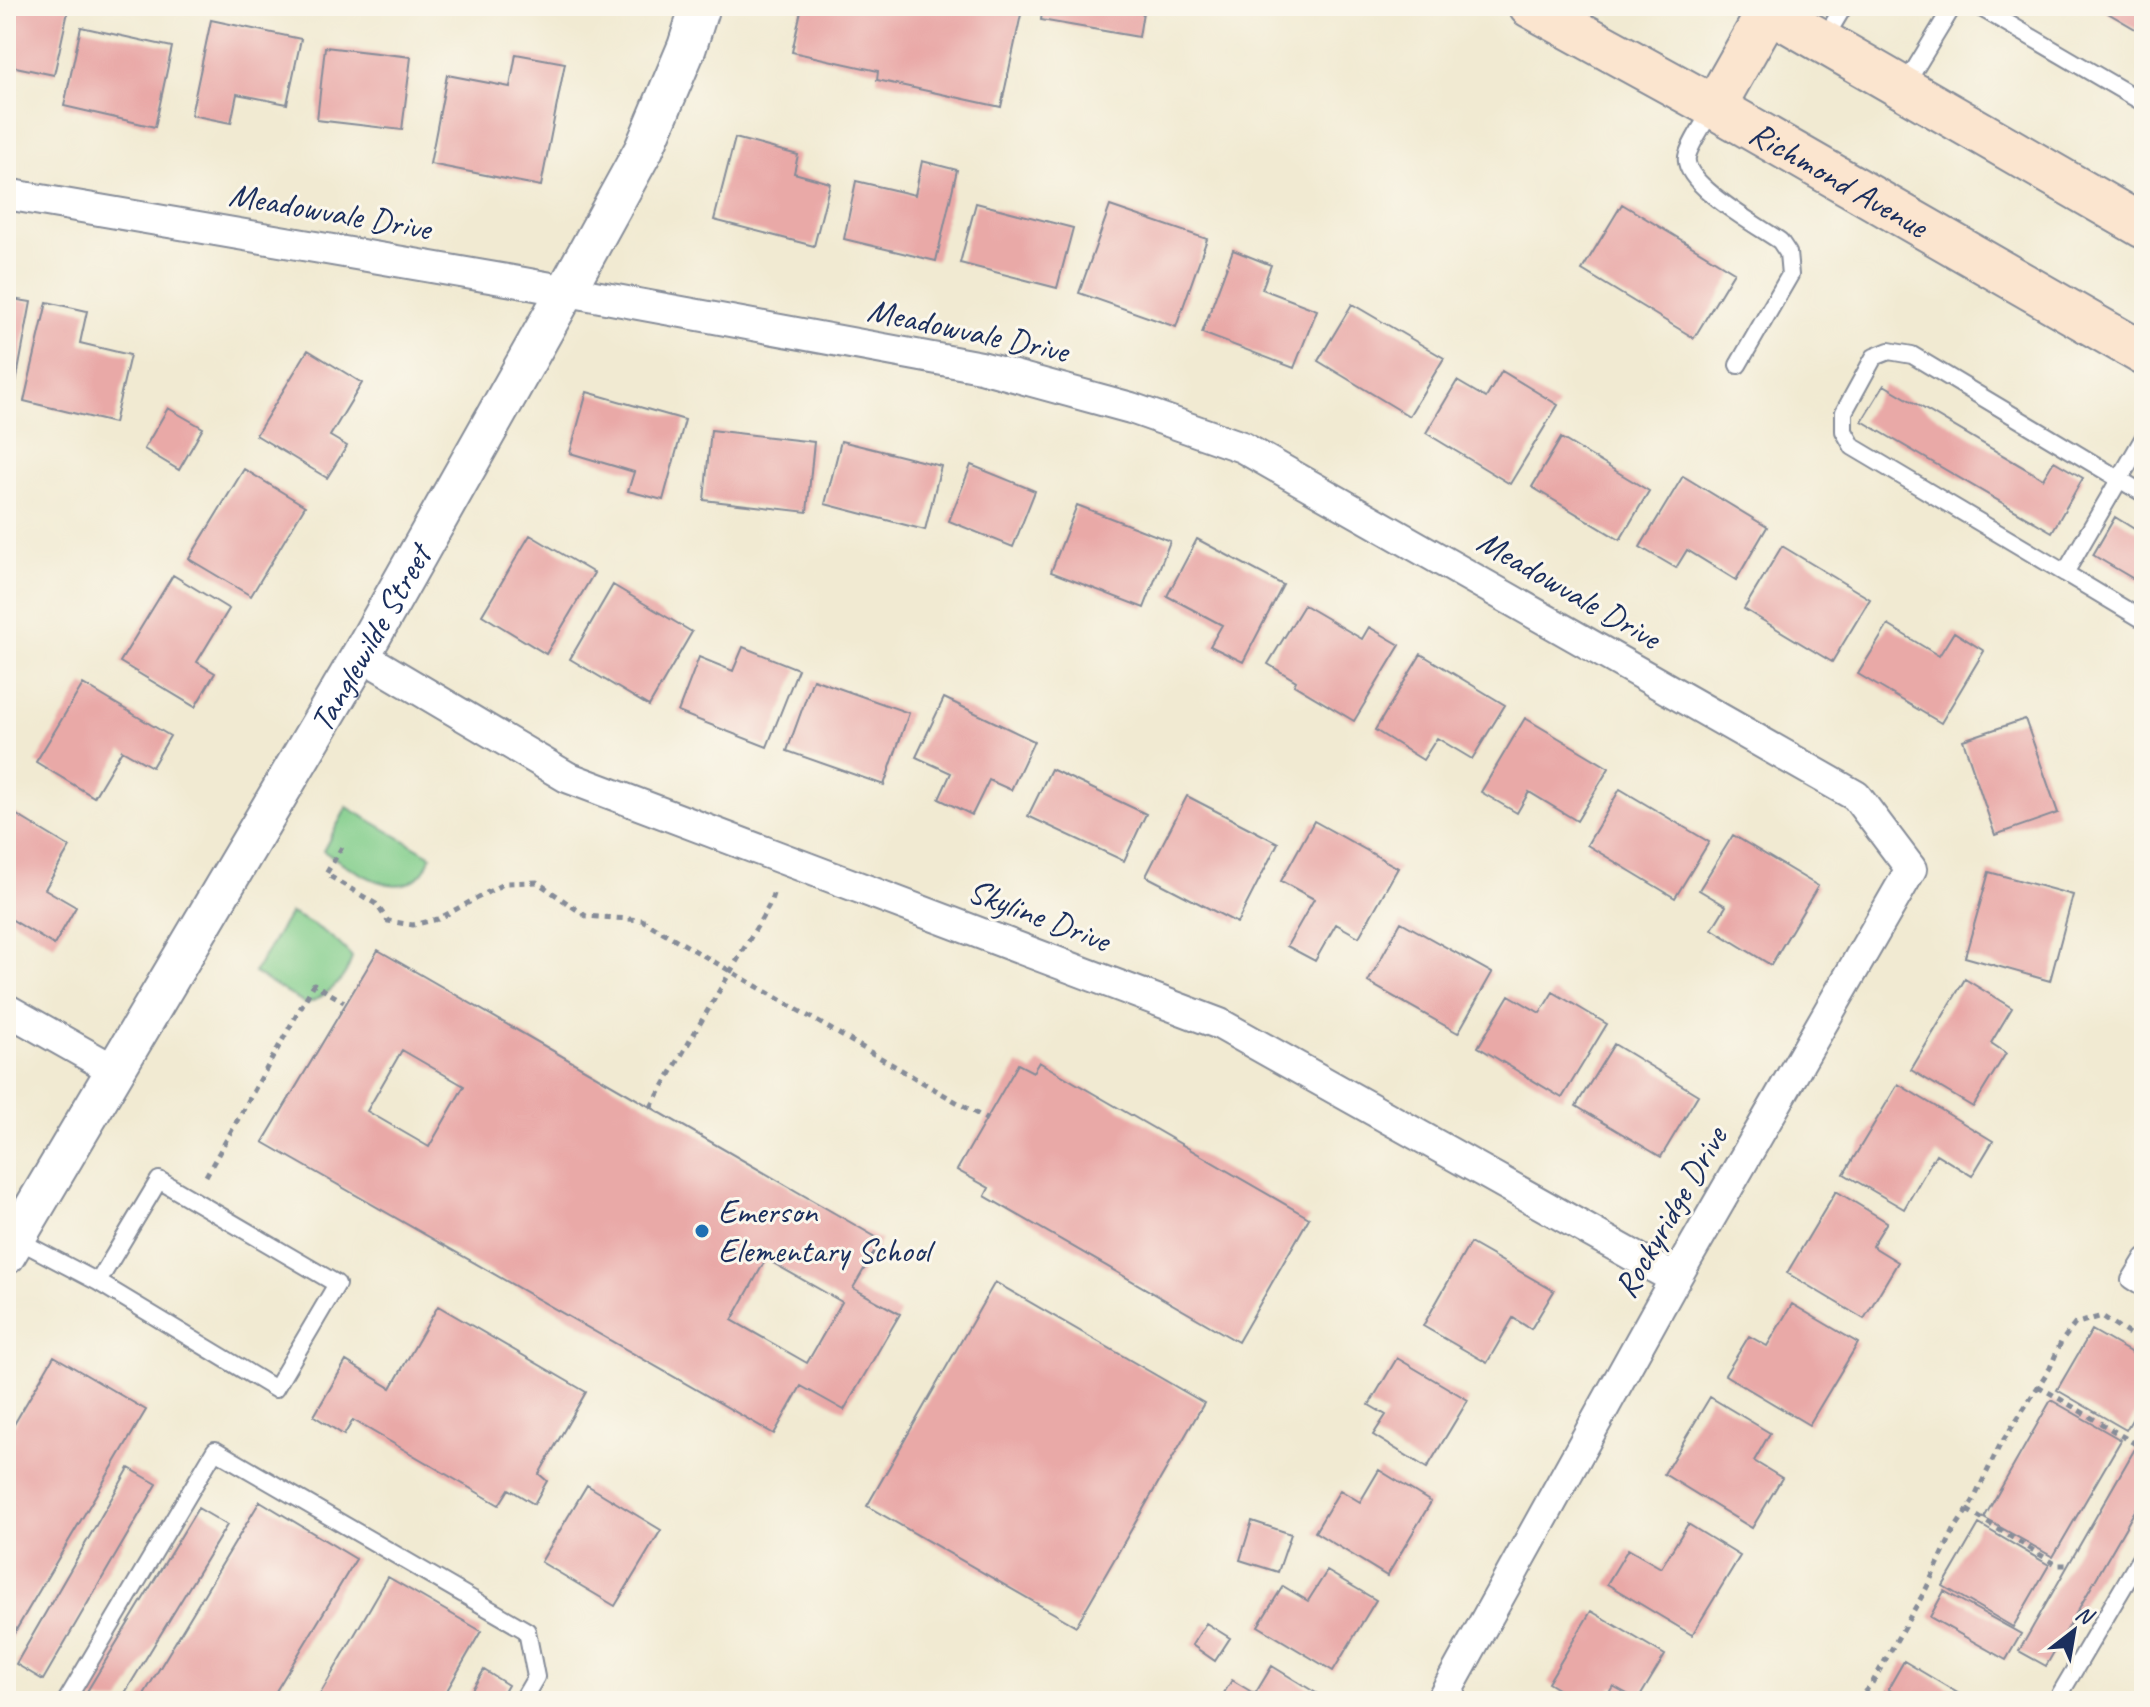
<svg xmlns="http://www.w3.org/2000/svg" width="2150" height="1707" font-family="Caveat,sans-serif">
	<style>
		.green { fill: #83ce8c; stroke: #4f7e75; stroke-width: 2 }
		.building { fill: #e9a9a7; fill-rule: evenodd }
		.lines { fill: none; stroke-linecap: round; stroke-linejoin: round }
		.service-casing { stroke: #868c98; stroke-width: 20 }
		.minor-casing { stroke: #868c98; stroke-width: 34 }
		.tertiary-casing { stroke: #868c98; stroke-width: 42 }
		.secondary-casing { stroke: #868c98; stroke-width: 46 }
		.path { stroke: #868c98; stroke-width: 5; stroke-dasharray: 6 6; stroke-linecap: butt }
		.service { stroke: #fff; stroke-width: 16 }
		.minor { stroke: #fff; stroke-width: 30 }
		.tertiary { stroke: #fff; stroke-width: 38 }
		.secondary { stroke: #fbe5cf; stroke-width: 42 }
		.poi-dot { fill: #1f6fb2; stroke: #fbf7ec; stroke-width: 3 }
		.labels { text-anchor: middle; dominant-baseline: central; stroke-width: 6; stroke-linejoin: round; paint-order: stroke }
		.street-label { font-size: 34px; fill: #1b2f5e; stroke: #fbf7ec }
		.poi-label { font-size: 34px; fill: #1b2f5e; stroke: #fbf7ec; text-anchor: start }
	</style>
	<rect width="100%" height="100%" fill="#fbf7ec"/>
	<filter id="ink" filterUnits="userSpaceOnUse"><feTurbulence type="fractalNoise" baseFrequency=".0125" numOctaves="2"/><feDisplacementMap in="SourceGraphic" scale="16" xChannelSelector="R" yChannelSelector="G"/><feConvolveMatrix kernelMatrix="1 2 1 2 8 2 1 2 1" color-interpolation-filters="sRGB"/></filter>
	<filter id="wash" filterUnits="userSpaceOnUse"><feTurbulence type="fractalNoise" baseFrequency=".006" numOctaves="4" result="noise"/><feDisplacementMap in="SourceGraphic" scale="32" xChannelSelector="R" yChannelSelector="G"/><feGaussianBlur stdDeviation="1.8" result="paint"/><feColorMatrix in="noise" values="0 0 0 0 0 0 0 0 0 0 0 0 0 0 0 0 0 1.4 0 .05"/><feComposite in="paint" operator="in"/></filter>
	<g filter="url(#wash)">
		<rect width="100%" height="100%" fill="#f1ead2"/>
		<path class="green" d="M347,807L431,856C428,862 426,869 422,873C396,904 347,865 323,851Z
			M290,913C314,924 334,936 352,957C346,981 328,995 306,1004L254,973Z"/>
		<g id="blocks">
			<path class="building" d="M6,6L69,7L54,75L6,65Z
				M802,6H1005L1022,10L1001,107L877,80L878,71L792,52Z
				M1043,6H1144L1139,37L1041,20Z
				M2096,6H2144V34Z
				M211,20L301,39L287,104L237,94L231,123L191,115Z
				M81,27L172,47L155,127L64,106Z
				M325,47L411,57L402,130L317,120Z
				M516,54L565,63L541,186L430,164L447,75L510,87Z
				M735,138L798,155L794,173L830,183L814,246L714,220Z
				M922,161L957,170L936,261L844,239L856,181L915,195Z
				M976,203L1073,228L1057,288L960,263Z
				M1622,204L1734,272L1694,338L1582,270Z
				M1110,206L1207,239L1176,327L1079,293Z
				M1233,250L1271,265L1262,289L1317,310L1294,368L1202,333Z
				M6,298L31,302L14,393L6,391Z
				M47,302L87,311L80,343L130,355L114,423L24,401Z
				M1352,304L1444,358L1409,416L1318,361Z
				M308,350L362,383L330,436L347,446L327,478L256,435Z
				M1502,371L1558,405L1510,484L1426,433L1457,381L1486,398Z
				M1884,385L2043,479L2054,461L2083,478L2052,532L1862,421Z
				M587,392L685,420L663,500L628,491L634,472L570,453Z
				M168,408L203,428L179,470L144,449Z
				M711,430L814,442L807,512L704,500Z
				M1561,438L1649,491L1620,540L1532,487Z
				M841,441L941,466L925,530L825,504Z
				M971,465L1035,491L1013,547L949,521Z
				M244,469L305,506L251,596L189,559Z
				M1683,476L1767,527L1736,580L1687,550L1676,568L1640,547Z
				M1077,505L1170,541L1144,608L1051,572Z
				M2115,517L2144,535V585L2093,555Z
				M530,535L594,573L546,654L482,615Z
				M1197,539L1283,585L1243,662L1210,646L1222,625L1167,596Z
				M1782,546L1870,599L1832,662L1744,609Z
				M173,575L229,609L197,662L215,673L195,707L120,662Z
				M613,585L692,632L649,706L570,659Z
				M1304,605L1362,639L1369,627L1400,645L1354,721L1294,685L1296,681L1268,664Z
				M1888,625L1939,656L1954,632L1984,651L1941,723L1858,674Z
				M743,647L798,669L767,747L678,712L699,657L733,671Z
				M1421,654L1505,705L1472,759L1437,738L1423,760L1375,730Z
				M813,679L909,713L884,785L787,751Z
				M83,684L170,736L152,767L122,750L94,797L36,762Z
				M944,698L1034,741L1011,790L989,780L972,815L939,799L951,773L916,757Z
				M1525,718L1609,768L1577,821L1529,792L1517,813L1481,792Z
				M2025,719L2058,813L1995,835L1963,740Z
				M1051,769L1146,814L1124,861L1028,816Z
				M1620,789L1709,842L1675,898L1587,845Z
				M1187,796L1278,843L1237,923L1146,876Z
				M12,812L70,847L45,889L76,907L54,945L6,916V821Z
				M1314,821L1398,868L1359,937L1336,924L1315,961L1287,946L1314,899L1281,881Z
				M1733,835L1818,886L1771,965L1712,929L1726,906L1699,890Z
				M1989,872L2073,895L2050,981L1965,957Z
				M1401,922L1492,973L1458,1033L1368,982Z
				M378,950L881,1240L853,1288L900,1314L844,1410L801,1386L774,1434L263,1142ZM402,1050L464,1086L429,1147L367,1111ZM766,1259L842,1302L807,1363L732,1320Z
				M1965,979L2012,1008L1991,1043L2006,1053L1973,1107L1911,1070Z
				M1553,992L1607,1024L1562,1098L1478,1047L1509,995L1540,1013Z
				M1614,1044L1698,1095L1661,1157L1576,1106Z
				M1039,1062L1309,1218L1238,1342L985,1196L989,1188L957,1170L1018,1064L1033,1072Z
				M1898,1084L1993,1141L1972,1176L1936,1154L1904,1209L1844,1174Z
				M1836,1191L1887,1222L1872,1246L1898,1262L1864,1319L1787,1273Z
				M1470,1243L1554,1291L1531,1329L1513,1318L1487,1363L1423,1326Z
				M995,1282L1204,1403L1076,1626L867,1506Z
				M1792,1304L1858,1343L1809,1425L1725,1375L1749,1336L1767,1346Z
				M438,1306L586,1392L539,1474L547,1481L534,1504L509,1489L499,1505L353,1420L344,1435L314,1416L346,1361L391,1388Z
				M2092,1330L2144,1360V1399L2126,1430L2057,1390Z
				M54,1356L146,1410L6,1647V1438Z
				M1397,1358L1468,1400L1427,1468L1373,1435L1386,1415L1369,1405Z
				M1710,1397L1770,1433L1754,1461L1782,1478L1752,1528L1664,1474Z
				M2051,1400L2121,1440L2053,1557L1984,1518Z
				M2144,1433V1495L2046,1666L2019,1651Z
				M129,1468L157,1484L43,1680L16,1664Z
				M1379,1470L1431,1502L1387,1576L1315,1532L1340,1490L1360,1502Z
				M587,1485L661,1530L615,1606L541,1562Z
				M260,1501L356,1559L270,1701H140Z
				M198,1508L227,1525L120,1701H87L83,1698Z
				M1252,1521L1291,1534L1278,1572L1240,1560Z
				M1688,1524L1740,1556L1692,1635L1607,1584L1628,1549L1661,1568Z
				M1979,1524L2049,1565L2013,1627L1943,1586Z
				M1327,1571L1376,1600L1333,1671L1258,1626L1283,1586L1308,1601Z
				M388,1577L481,1631L441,1701H316Z
				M1944,1591L2021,1634L2006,1660L1930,1617Z
				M1591,1611L1665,1655L1638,1700L1613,1686L1604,1701H1578L1548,1683Z
				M1206,1623L1230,1638L1215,1661L1192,1645Z
				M1904,1661L1971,1701H1908L1888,1689Z
				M1272,1666L1321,1696L1318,1701H1219L1232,1680L1255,1694Z
				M484,1670L508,1685L499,1701H465Z
				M1884,1692L1899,1701H1879Z"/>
		</g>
	</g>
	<g filter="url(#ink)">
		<use href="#blocks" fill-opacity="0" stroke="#868c98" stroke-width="2"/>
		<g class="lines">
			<defs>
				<path id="service" d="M1978,6L2144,103
					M1823,41L1844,6
					M1904,87L1953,6
					M1713,108C1706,121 1689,145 1687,157C1682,184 1760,227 1780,241L1788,253L1790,275L1738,365
					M2065,573L1853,447L1844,431V412L1874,357L1889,351L1912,355L2144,494
					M2140,618L2065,573L2144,437
					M16,1239L98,1282L275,1389L337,1284L159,1180L98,1282
					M2144,1257L2130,1280L2144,1289
					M66,1701L215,1450L527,1631L536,1677L522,1701
					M2056,1701L2144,1552"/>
				<path id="minor" d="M6,194L513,281L981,367L1131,408L1242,447L1856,796L1911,869L1675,1279L1441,1701
					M361,655L567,777L1220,1024L1675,1279
					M6,1009L114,1070"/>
				<g id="tertiary">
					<path id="s1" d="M6,1255L361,655L566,291L644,149L687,47L700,6"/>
				</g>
				<g id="secondary">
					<path id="s2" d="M1530,6L1714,107L2144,354"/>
					<path d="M1761,6L2144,227"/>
					<path d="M1714,107L1769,10"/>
				</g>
			</defs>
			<use href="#service" class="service-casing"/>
			<use href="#minor" class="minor-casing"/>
			<use href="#tertiary" class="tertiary-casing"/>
			<use href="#secondary" class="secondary-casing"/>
			<path class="path" d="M342,847L326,874L376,904L388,921L413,925L438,919L505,883L537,882L586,916L642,920L986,1119
				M651,1107L769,906L774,891
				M206,1176L314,984L344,1002
				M2038,1386L2144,1449
				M1967,1510L2057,1565H2068
				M1856,1701L1871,1685L1926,1589L1954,1530L1973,1501L1999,1447L2050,1368L2061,1342L2075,1324L2102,1316L2144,1344"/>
			<use href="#service" class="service"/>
			<use href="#minor" class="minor"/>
			<use href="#tertiary" class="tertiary"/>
			<use href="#secondary" class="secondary"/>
		</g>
	</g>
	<circle class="poi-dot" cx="702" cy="1231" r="8"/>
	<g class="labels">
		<g class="street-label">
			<text stroke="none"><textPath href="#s2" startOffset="354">Richmond Avenue</textPath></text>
			<text transform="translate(330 211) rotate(10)">Meadowvale Drive</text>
			<text transform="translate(968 330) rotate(12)">Meadowvale Drive</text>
			<text transform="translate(1569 589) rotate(30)">Meadowvale Drive</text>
			<text stroke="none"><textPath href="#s1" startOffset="716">Tanglewilde Street</textPath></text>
			<text transform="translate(1039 915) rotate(21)">Skyline Drive</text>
			<text transform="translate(1670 1212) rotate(-60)">Rockyridge Drive</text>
		</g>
		<g class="poi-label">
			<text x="718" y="1211">Emerson<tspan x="718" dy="39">Elementary School</tspan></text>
		</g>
	</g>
	<rect width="2150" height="1707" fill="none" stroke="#fbf7ec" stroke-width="32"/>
	<g transform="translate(2074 1631) rotate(31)" stroke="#fbf7ec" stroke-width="6" paint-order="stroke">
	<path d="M0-6L14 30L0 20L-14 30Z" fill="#1b2f5e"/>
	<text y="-12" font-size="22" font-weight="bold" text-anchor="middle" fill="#1b2f5e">N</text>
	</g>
</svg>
